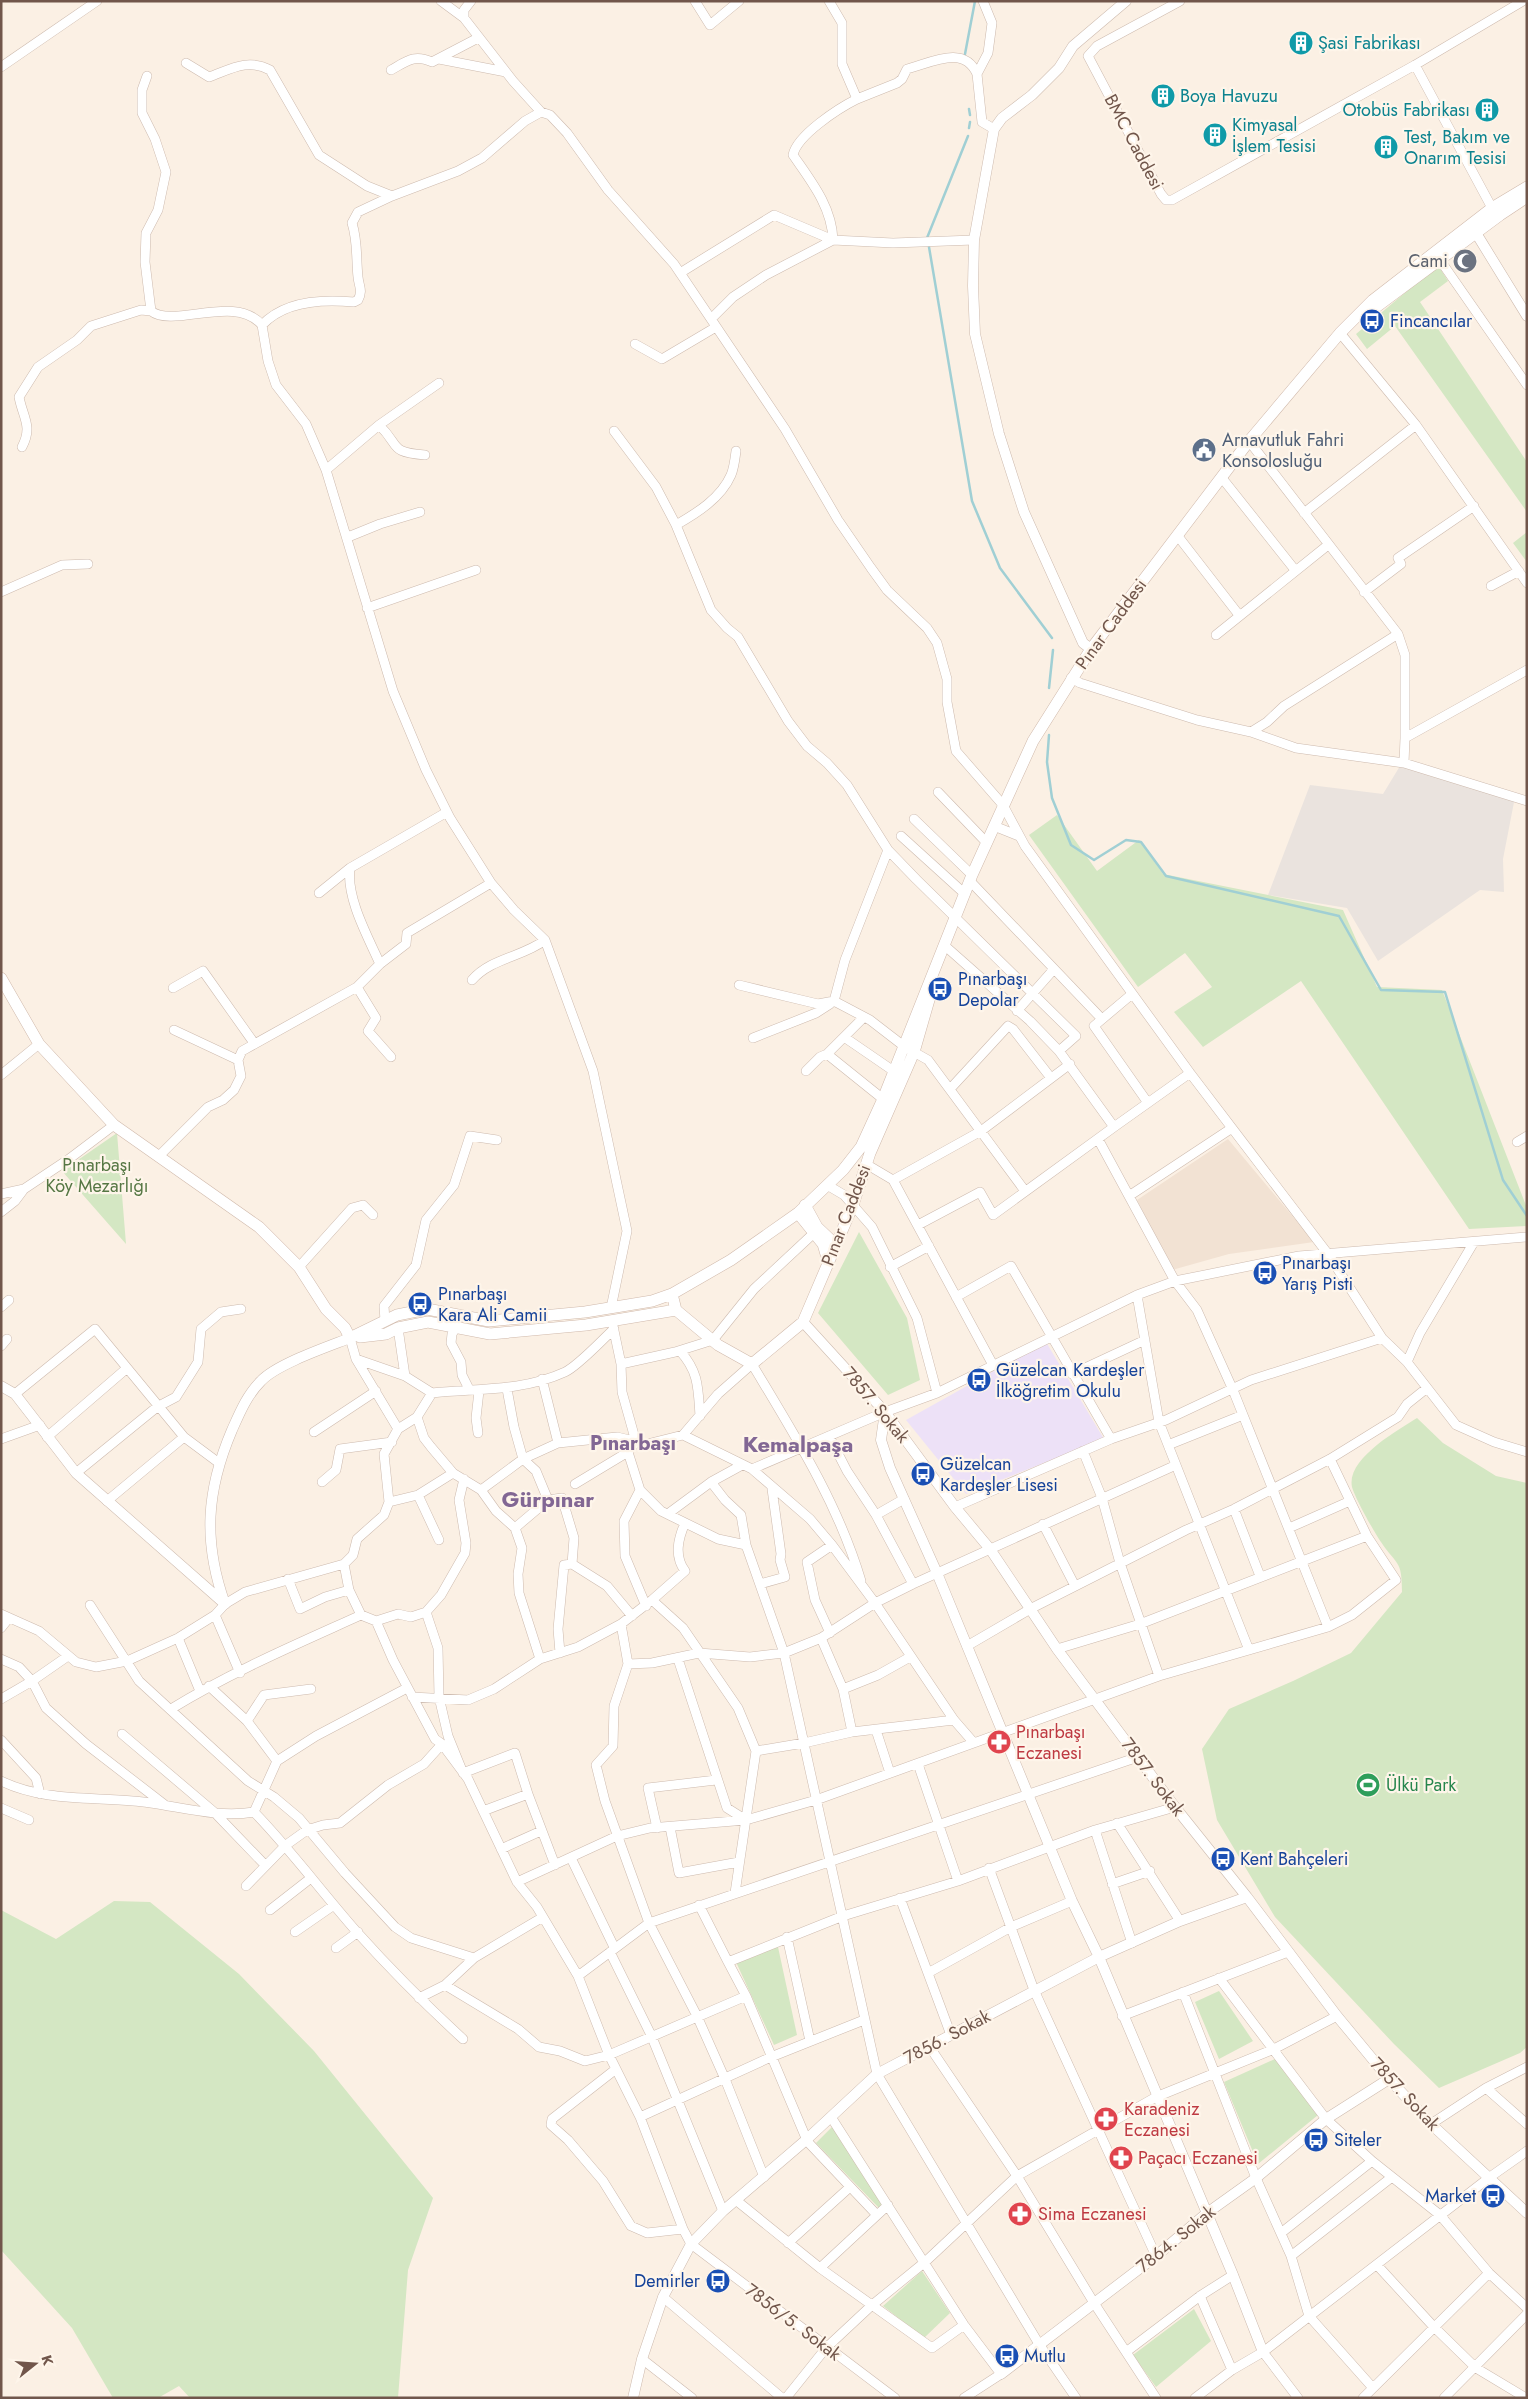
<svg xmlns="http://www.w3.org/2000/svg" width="1528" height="2399" font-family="Jost,sans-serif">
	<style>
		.residential { fill: #f2e2d3 }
		.industrial { fill: #eae3de }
		.education { fill: #ede1f7 }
		.green { fill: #d4e7c3 }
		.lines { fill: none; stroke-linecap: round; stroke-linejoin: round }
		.stream { stroke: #a0cfd4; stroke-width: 2.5 }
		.minor-casing { stroke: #cdbaae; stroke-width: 10 }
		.tertiary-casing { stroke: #cdbaae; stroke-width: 11 }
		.secondary-casing { stroke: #d0b9ab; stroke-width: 12 }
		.minor { stroke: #fff; stroke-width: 9 }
		.tertiary { stroke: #fff; stroke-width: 10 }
		.secondary { stroke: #fff; stroke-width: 11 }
		.labels { text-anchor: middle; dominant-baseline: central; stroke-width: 4.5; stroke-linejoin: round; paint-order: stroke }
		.culture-label { font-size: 18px; fill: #0d838f; stroke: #fef5ea; text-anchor: start }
		.street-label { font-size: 18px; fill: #71564b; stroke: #fef5ea }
		.worship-label { font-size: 18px; fill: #5b616d; stroke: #fef5ea; text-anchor: end }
		.transit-label { font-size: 18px; fill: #164399; stroke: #fef5ea; text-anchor: start }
		.service-label { font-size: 18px; fill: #4e5e75; stroke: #fef5ea; text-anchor: start }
		.park-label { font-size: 18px; fill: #567744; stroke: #fef5ea }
		.health-label { font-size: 18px; fill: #be3a42; stroke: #fef5ea; text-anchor: start }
		.leisure-label { font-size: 18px; fill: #27864d; stroke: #fef5ea; text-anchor: start }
		.quarter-label { font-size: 20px; font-weight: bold; fill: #826794; stroke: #fef5ea }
		.district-label { font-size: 22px; font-weight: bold; fill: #826794; stroke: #fef5ea }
	</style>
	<rect width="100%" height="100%" fill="#fbf0e4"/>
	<path class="residential" d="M1228,1139L1314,1242L1229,1254L1172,1270L1137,1200Z"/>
	<path class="industrial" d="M1400,766L1515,797L1503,859L1504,892L1480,890L1378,961L1347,908L1268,895L1310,785L1383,794Z"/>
	<path class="education" d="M1046,1342L1104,1439L966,1494L906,1420Z"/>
	<path class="green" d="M1438,265L1448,281L1420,302L1527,462V512L1395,326L1367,349L1356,334Z
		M1527,532V562L1513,543Z
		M1057,815L1097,871L1139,840L1163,874L1343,910L1377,987L1442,990L1527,1208V1226L1469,1229L1301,981L1203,1047L1174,1012L1212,987L1185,953L1138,987L1029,835Z
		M117,1133L126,1244L62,1171Z
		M859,1232L907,1318L920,1380L888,1395L818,1313Z
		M1417,1418L1443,1443L1496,1476L1527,1483V2047L1520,2053L1439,2088L1394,2044L1275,1917L1217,1820L1202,1749L1229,1709L1293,1681L1351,1653L1402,1592C1402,1559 1397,1566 1381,1542C1374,1532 1355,1498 1352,1487C1346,1459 1398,1430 1417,1418Z
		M114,1901L150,1902L239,1974L314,2051L433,2198L408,2270L398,2398H190L179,2386L158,2398H113L72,2328L1,2250V1910L56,1939Z
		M778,1947L797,2035L774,2045L736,1962Z
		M1219,1991L1253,2041L1219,2059L1195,2002Z
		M1275,2059L1318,2115L1258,2164L1224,2082Z
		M832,2127L884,2203L879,2208L816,2143Z
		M922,2271L950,2313L924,2338L883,2306Z
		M1194,2309L1211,2341L1156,2387L1133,2355Z"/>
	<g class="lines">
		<path class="stream" d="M965,54L975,1
			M969,109L970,115
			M969,128L970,122
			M927,238L968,136
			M929,247L972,501L1000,568L1052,638
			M1049,688L1053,650
			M1049,735L1047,762L1052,798L1071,845L1094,860L1126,840L1141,842L1166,876L1339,916L1381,990L1445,992L1503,1180L1527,1216"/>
		<defs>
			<path id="minor" d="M441,1L464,18L513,81L541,112
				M695,1L710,25L739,1
				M983,1L992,23L988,53L977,74L982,122L994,129
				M1180,1L1097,46L1088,56L1161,194L1166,200H1172L1415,65L1523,1
				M464,18V10L471,1
				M439,59L506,72
				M186,63L209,77C231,69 248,58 270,70L319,155L367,186L392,196
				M1415,65L1492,208
				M1,67L97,1
				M391,70C407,61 414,54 432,62L478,38
				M147,76L142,90V113L155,139L166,172L158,210L146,233L145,262L151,311C174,329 235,293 262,325
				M857,99L897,83L902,79L907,69C931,63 964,44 977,74
				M1440,260L1527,385
				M680,273L774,215L833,240C832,207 811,181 793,155C797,135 839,108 857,99L842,64V23L829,1
				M711,319L733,297L766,275L833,240L893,243L974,240
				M1340,333L1416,425L1527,583
				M635,344L662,359L716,327
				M379,425C401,446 388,452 425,455
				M614,431L656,487L676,525L711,610L727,628L738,637L788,721L807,746L827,763L847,785L888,850L916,879L1076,1036L1059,1051
				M1249,441L1398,634L1284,706L1267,722L1251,732
				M22,447C33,426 23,418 19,397L38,367L77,340L91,326L141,310L151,311
				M326,470L379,425L439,383
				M1222,478L1295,570
				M1304,513L1416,425
				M676,525C697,513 721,498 731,475C734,468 735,459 736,451
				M1177,535L1239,615
				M348,537L380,524L420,512
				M1491,586L1519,571
				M1,592L62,565L88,564
				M1364,592L1401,564L1398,558L1474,506
				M367,608L476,570
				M1398,634L1405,655V738
				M1216,635L1328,545
				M1071,678L1080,683L1197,720L1251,732L1296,748L1404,763L1527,801
				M1404,763L1405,738L1527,670
				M938,792L987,843
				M914,819L972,875
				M994,826L1019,836
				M901,836L965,894
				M888,850L845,960L834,1001L870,1020L905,1047L928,1060L1025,1191
				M350,868C346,898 368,937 380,964
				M970,881L1101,1018
				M319,893L350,868L447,812
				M944,945L1030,1021L1059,1051L1114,1127L1190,1073
				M472,980C491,958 523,957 545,940
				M739,985L818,1004L834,1001
				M357,987L376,1018L368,1031L391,1057
				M173,988L203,971L254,1043
				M1132,994L1094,1026L1148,1103
				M1017,1011L1054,969
				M174,1030L238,1060
				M844,1037L895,1072
				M753,1038L816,1013L830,1004
				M827,1054L864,1017
				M806,1071L820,1057L827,1054L883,1099
				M1,1075L39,1044
				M950,1089L1008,1026L1013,1029L1051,1078
				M1098,1139L1175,1281L1197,1310L1233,1390L1328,1627
				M1517,1142L1527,1136
				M159,1156L208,1107L223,1100L234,1090L241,1076L238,1060L242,1051L357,987L380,964L406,944L407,933L491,883
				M866,1164L893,1180L993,1365
				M893,1180L981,1131L1070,1064
				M827,1185L844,1195L872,1227L917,1318L937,1393
				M1,1194L24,1189
				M1129,1196L1232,1128
				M1,1212L15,1201L24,1189L69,1159L114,1125
				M918,1225L980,1192L993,1215L1114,1127
				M299,1267L352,1208L363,1205L373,1215
				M890,1267L929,1246
				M1137,1295L1159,1422L1249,1650
				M956,1297L1011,1266L1111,1439
				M1,1307L9,1300
				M611,1308L627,1231L593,1071L545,940L514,910L491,883L450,818L426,770L393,691L326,470L306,424L276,385L268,361L262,325C284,301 323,299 354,302L358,300C363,290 359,287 358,277C356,259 358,242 352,223L358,212L392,196L458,171L482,158L525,121L541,112L550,115L567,133L608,190L674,264L785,429L838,520L871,568L887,590L927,628L937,643L947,679V702L956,751L1003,805L1025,846L1190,1073L1328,1254L1382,1338L1407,1362L1456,1425L1494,1442L1527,1452
				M385,1321L384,1306L416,1265L426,1220L454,1185L470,1136L497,1140
				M613,1326L621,1364L622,1392L636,1442
				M456,1327L452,1334L451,1343L461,1362L462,1375L469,1389
				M398,1328L405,1376
				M350,1338L356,1359L398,1429L417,1417L432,1393C477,1388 521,1392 565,1372C578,1366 602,1340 614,1329
				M1,1346L7,1339
				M680,1351C699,1372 698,1388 700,1416
				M356,1359L405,1376L432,1393
				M1407,1362L1420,1333L1474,1242
				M621,1364L675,1352L713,1340L754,1289L814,1233
				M1072,1374L1145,1340
				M542,1379L558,1443
				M507,1389L514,1427L523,1459L536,1471L548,1500L515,1528
				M15,1394L95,1329L184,1437L219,1463
				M417,1417L424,1438L431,1447L453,1473L481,1490L496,1511L515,1528L522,1548L518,1574L519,1593L540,1659
				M314,1432L376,1391
				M478,1433L476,1418L479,1391
				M683,1435L718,1394L752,1364C794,1434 838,1503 861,1581
				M829,1436L847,1471L876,1515L913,1584
				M47,1437L126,1369
				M1,1439L40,1425
				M636,1442L628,1452L640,1490L624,1521L625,1556L646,1606
				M1168,1445L1243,1415
				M1083,1451L1102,1498L1120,1563L1159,1676
				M752,1469L885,1412L937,1393L1137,1295L1175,1281L1299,1256L1527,1237
				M76,1473L157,1407L176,1397L198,1362L201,1329L221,1312L241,1309
				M322,1482L336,1470L340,1449L392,1442
				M711,1482L725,1500L741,1515L746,1545
				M575,1484L628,1452
				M481,1490L523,1459L558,1443L617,1437L647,1444L683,1435L752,1469L810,1519L832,1545L875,1603L954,1720L974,1743
				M640,1490L661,1511L718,1539L746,1545L784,1653L877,2074L1039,2344L1076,2398
				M418,1495L439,1540
				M548,1500L562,1498L574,1538L572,1564L564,1565L558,1629L560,1653
				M107,1501L184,1437
				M389,1502L418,1495L453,1473
				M955,1507L1111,1439L1166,1420L1251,1380L1382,1338
				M1234,1509L1260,1576
				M669,1513L711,1482L742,1465
				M876,1515L904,1499
				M1043,1524L1075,1586
				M1289,1528L1350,1501
				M572,1564L607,1586L632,1616
				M288,1579L300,1609L325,1597L349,1590
				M760,1584L785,1577L780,1560L781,1554L772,1489
				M652,1600L683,1628L738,1708L756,1751L735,1893
				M90,1605L139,1681L248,1781L274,1797L299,1818L345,1873L395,1927L411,1938L474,1958
				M426,1612L438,1648L439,1697L448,1736L463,1773L515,1753L528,1794L555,1865
				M1,1614L39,1631L76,1662L96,1667L127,1661L178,1638L215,1615L225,1604L245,1592L344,1564
				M215,1615L240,1673
				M361,1615L349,1590L344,1564L353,1555L357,1539L384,1515L389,1502L384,1454L398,1429
				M376,1621L398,1614L411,1617L426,1612L441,1595L465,1553L466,1543L459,1500L464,1479
				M621,1624L628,1664L614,1706L613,1746L596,1765L605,1801L649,1923L697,2016L725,2079L764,2177
				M1,1628L9,1618
				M830,1633L815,1600L807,1562L832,1545
				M178,1638L200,1691
				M821,1638L843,1689L852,1732
				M967,1646L1032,1608L1186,1530L1234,1509L1330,1459L1398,1417L1407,1404L1427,1388
				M1057,1649L1140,1624L1367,1536
				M68,1656L32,1681L46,1708L86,1744L165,1805
				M1,1659L19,1667L32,1681L1,1699
				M678,1659L727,1808L746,1820
				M628,1664L652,1663L699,1653L750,1657L784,1653L821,1638L875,1603L913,1584L1176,1465
				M209,1686L247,1721L277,1761
				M843,1689L878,1675L910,1657
				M412,1697L468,1700L494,1689L540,1659L578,1647L621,1624L652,1600L685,1571C674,1556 678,1539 685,1523
				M171,1709C231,1672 297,1644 361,1615L376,1621L393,1660L435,1739L442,1744L468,1779L517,1882L537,1907L578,1976L609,2055L640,2117L683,2229L691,2244L895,2398
				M247,1721L264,1695L311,1689
				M876,1730L890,1773
				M122,1734L214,1812L265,1865
				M1,1740L36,1778L40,1794
				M756,1751L804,1743L852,1732L954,1720
				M918,1764L958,1881
				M1,1781C42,1801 88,1797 133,1801C173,1804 214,1819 254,1812L277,1761L316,1736L407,1688
				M1,1808L29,1820
				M483,1811L528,1794
				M254,1812C290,1849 321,1891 356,1931C390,1969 426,2005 463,2039
				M1117,1823L1180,1921
				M670,1827L679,1873L739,1862
				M657,1828L648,1788L716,1780
				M1095,1830L1132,1943
				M501,1849L541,1831
				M571,1858L614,1947
				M989,1868L1034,1990L1156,2256
				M517,1882L617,1836L650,1828L746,1820L816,1800L1159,1676L1328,1627L1352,1615L1396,1580L1367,1536L1330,1459
				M1112,1884L1150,1871
				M246,1886L286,1845L307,1830L323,1825L340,1823L388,1785L424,1764L442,1744
				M900,1898L951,2035
				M699,1905L728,1962L843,1916L958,1881L1095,1830L1175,1807
				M270,1910L311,1878
				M295,1932L334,1905
				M787,1937L810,2041
				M336,1948L358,1932
				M610,1952L651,2035L723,2211
				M728,1962L746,1996L806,2138
				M928,1973L1011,1927L1072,1901
				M578,1976L649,1923L1138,1757
				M1219,1978L1326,2119L1372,2161
				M445,1985L518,2029L539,2047L560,2051L585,2061L609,2055L746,1996
				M1183,1992L1256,2178L1291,2256L1309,2316L1373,2388
				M419,1998L445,1985L474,1958L543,1917
				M1122,2016L1288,1952
				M929,2046L1017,2176L1094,2303L1156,2398
				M616,2069L552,2119L551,2125L568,2140L603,2181L631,2226L647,2233L683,2229
				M1486,2088L1527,2124
				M640,2117L771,2057L864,2020
				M831,2117L964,2325L1001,2374L964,2398
				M1431,2124L1486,2088L1527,2067
				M806,2140L877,2215
				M737,2201L820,2268L932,2348L964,2325
				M1281,2233L1372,2161L1440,2215L1489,2273L1527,2308
				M788,2243L850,2187
				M1291,2256L1392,2177
				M1377,2265L1433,2326L1476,2368L1526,2398
				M820,2268L888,2205
				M1200,2296L1232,2370
				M663,2297L782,2398
				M1126,2352L1200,2296L1233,2275
				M1263,2352L1298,2398
				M642,2359L692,2398
				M786,2398L826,2348L871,2306L925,2262L1017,2176L1156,2097L1274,2049L1337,2016
				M1195,2398L1232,2370L1263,2352L1490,2177L1527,2151
				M1363,2398L1489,2273
				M1444,2398L1527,2314"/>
			<path id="tertiary" d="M1476,233L1527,316
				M1091,649L1083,643L1024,512L999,434L975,334L973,286L974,240L994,129L1002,118L1032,95L1059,68L1073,46L1126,1
				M803,1322L885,1412L955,1507L990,1549L1057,1649L1175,1807L1247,1897L1337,2016L1389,2079L1431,2124L1527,2213
				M1,1386L15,1394L76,1473L225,1604
				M885,1412L881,1440L890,1468L937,1573L1072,1901L1099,1957L1233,2275L1263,2352
				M225,1604C203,1542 206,1491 232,1430C240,1412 247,1395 261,1381C277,1364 327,1347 350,1338
				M1001,2374L1156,2256L1207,2213L1256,2178L1326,2119L1389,2079
				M633,2398L642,2359L663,2297L691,2244L723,2211L806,2140L877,2074L1099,1957L1180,1921L1247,1897"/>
			<path id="secondary" d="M1364,316L1500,215L1527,197
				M1,978L39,1044L114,1125L259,1227L299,1267L326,1309L345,1328L350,1338
				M805,1205L817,1227L835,1244
				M798,1213L823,1244L828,1261
				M672,1294L676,1310L718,1345L752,1364L803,1322L853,1205L870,1153L914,1052L933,986
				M360,1337L386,1334L398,1328L428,1322L490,1334L586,1325L676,1310
				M350,1338L397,1315L427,1309L489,1321L585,1312L652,1301L672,1294L731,1260L798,1213L843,1170L861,1147L883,1099L972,875L1033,741L1091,649L1249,441L1340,333L1373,300L1492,208L1527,187"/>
		</defs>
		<use href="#minor" class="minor-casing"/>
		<use href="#tertiary" class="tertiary-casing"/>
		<use href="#secondary" class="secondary-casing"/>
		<use href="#minor" class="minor"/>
		<use href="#tertiary" class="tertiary"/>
		<use href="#secondary" class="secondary"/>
	</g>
	<defs>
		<symbol id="building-disc" viewBox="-11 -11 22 22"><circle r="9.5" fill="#0f9aa8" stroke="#fef5ea"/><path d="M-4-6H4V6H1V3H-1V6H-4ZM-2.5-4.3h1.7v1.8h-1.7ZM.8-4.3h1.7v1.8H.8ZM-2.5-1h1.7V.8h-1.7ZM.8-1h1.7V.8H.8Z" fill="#fff"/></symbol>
		<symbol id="mosque-disc" viewBox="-11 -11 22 22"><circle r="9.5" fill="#6b7280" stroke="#fef5ea"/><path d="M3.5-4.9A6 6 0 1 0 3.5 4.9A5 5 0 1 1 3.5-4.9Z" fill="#fff"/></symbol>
		<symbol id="bus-disc" viewBox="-11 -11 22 22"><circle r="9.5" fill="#1a4fb4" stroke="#fef5ea"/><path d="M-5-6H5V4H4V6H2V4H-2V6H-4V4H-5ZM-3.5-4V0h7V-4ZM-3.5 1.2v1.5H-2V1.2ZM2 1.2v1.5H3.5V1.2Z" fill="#fff"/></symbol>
		<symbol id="civic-disc" viewBox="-11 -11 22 22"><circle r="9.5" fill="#5c6f8a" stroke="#fef5ea"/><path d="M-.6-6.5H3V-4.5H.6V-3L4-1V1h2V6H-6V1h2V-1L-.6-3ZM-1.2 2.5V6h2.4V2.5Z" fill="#fff"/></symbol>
		<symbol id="pharmacy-disc" viewBox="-11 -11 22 22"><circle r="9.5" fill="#e0444e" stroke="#fef5ea"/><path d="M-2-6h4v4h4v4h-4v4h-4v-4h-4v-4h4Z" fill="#fff"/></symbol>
		<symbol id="stadium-disc" viewBox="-11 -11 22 22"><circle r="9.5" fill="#2e9e5b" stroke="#fef5ea"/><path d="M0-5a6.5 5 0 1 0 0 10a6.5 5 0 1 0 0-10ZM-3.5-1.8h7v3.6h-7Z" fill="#fff"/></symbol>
	</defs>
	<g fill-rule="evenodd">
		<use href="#building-disc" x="1287" y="29" width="28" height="28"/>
		<use href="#building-disc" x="1149" y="82" width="28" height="28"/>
		<use href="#building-disc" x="1473" y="96" width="28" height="28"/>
		<use href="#building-disc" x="1201" y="121" width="28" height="28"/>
		<use href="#building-disc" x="1372" y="133" width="28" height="28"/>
		<use href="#mosque-disc" x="1451" y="247" width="28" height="28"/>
		<use href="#bus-disc" x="1358" y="307" width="28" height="28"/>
		<use href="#civic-disc" x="1190" y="436" width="28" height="28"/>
		<use href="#bus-disc" x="926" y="975" width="28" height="28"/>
		<use href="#bus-disc" x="1251" y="1259" width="28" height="28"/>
		<use href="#bus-disc" x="406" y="1290" width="28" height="28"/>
		<use href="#bus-disc" x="965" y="1366" width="28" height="28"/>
		<use href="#bus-disc" x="909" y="1460" width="28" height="28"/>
		<use href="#pharmacy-disc" x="985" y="1728" width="28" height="28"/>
		<use href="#stadium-disc" x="1354" y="1771" width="28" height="28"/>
		<use href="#bus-disc" x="1209" y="1845" width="28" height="28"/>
		<use href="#pharmacy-disc" x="1092" y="2105" width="28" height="28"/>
		<use href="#bus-disc" x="1302" y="2126" width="28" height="28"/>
		<use href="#pharmacy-disc" x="1107" y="2144" width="28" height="28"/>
		<use href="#bus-disc" x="1479" y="2182" width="28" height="28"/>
		<use href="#pharmacy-disc" x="1006" y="2200" width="28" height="28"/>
		<use href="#bus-disc" x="704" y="2267" width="28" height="28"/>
		<use href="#bus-disc" x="993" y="2342" width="28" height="28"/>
	</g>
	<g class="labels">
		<g class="culture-label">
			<text x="1318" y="43">Şasi Fabrikası</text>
			<text x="1180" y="96">Boya Havuzu</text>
			<text x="1470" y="110" text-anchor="end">Otobüs Fabrikası</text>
			<text x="1232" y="125">Kimyasal<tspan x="1232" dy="21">İşlem Tesisi</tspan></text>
			<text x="1404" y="137">Test, Bakım ve<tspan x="1404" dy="21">Onarım Tesisi</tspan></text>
		</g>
		<g class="street-label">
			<text transform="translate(1134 142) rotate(62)">BMC Caddesi</text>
			<text transform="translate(1111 624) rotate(-54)">Pınar Caddesi</text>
			<text transform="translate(846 1215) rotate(-69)">Pınar Caddesi</text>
			<text transform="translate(876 1405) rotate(50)">7857. Sokak</text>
			<text transform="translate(1153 1777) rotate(53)">7857. Sokak</text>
			<text transform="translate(947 2037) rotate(-28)">7856. Sokak</text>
			<text transform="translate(1405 2094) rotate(47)">7857. Sokak</text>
			<text transform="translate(1176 2239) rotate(-39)">7864. Sokak</text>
			<text transform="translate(793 2322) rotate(37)">7856/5. Sokak</text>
		</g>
		<g class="worship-label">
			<text x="1448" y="261">Cami</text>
		</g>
		<g class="transit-label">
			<text x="1390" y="321">Fincancılar</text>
			<text x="958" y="979">Pınarbaşı<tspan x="958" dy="21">Depolar</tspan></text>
			<text x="1282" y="1263">Pınarbaşı<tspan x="1282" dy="21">Yarış Pisti</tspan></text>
			<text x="438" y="1294">Pınarbaşı<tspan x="438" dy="21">Kara Ali Camii</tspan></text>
			<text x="996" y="1370">Güzelcan Kardeşler<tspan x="996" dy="21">İlköğretim Okulu</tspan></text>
			<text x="940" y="1464">Güzelcan<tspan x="940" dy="21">Kardeşler Lisesi</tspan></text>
			<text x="1240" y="1859">Kent Bahçeleri</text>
			<text x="1334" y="2140">Siteler</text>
			<text x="1476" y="2196" text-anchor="end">Market</text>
			<text x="700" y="2281" text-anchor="end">Demirler</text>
			<text x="1024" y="2356">Mutlu</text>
		</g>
		<g class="service-label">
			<text x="1222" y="440">Arnavutluk Fahri<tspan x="1222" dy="21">Konsolosluğu</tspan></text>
		</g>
		<g class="park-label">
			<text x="97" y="1165">Pınarbaşı<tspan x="97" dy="21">Köy Mezarlığı</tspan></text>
		</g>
		<g class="health-label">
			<text x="1016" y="1732">Pınarbaşı<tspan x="1016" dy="21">Eczanesi</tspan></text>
			<text x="1124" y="2109">Karadeniz<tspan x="1124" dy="21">Eczanesi</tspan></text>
			<text x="1138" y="2158">Paçacı Eczanesi</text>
			<text x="1038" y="2214">Sima Eczanesi</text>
		</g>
		<g class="leisure-label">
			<text x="1386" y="1785">Ülkü Park</text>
		</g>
		<g class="quarter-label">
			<text x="633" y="1443">Pınarbaşı</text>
		</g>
		<g class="district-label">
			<text x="798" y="1444">Kemalpaşa</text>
			<text x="548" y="1499">Gürpınar</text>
		</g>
	</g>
	<rect width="1528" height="2399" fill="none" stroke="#71564b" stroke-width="5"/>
	<g transform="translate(35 2364) rotate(73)" stroke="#fef5ea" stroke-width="4" paint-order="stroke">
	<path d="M0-4L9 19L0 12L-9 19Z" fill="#71564b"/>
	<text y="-8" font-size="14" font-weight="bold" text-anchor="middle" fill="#71564b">K</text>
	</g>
</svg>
